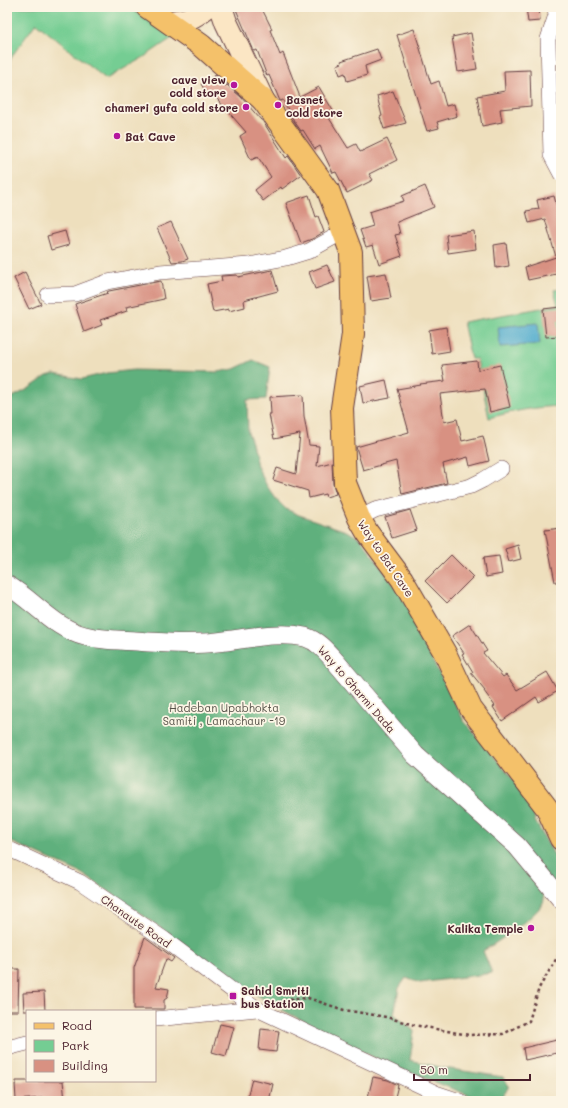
<svg xmlns="http://www.w3.org/2000/svg" width="568" height="1108" font-family="Mali,sans-serif">
	<style>
		.green { fill: #74cd93; stroke: #5f765f }
		.forest { fill: #5fb07d; stroke: #546854 }
		.water { fill: #50acce; stroke: #4d667c }
		.building { fill: #d89182 }
		.lines { fill: none; stroke-linecap: round; stroke-linejoin: round }
		.minor-casing { stroke: #633c41; stroke-width: 16 }
		.tertiary-casing { stroke: #633c41; stroke-width: 20 }
		.secondary-casing { stroke: #633c41; stroke-width: 24 }
		.primary-casing { stroke: #633c41; stroke-width: 24 }
		.path { stroke: #633c41; stroke-width: 2.5; stroke-dasharray: 3 3; stroke-linecap: butt }
		.minor { stroke: #fff; stroke-width: 15 }
		.tertiary { stroke: #fff; stroke-width: 19 }
		.secondary { stroke: #fbe6c4; stroke-width: 22 }
		.primary { stroke: #f4c16b; stroke-width: 22 }
		.poi-dot { fill: #b5179e; stroke: #fcf5e5; stroke-width: 1.5 }
		.labels { text-anchor: middle; dominant-baseline: central; stroke-width: 3.5; stroke-linejoin: round; paint-order: stroke }
		.poi-label { font-size: 11px; font-weight: bold; fill: #4a1f2b; stroke: #fcf5e5; text-anchor: end }
		.street-label { font-size: 11px; fill: #4a1f2b; stroke: #fcf5e5 }
		.park-label { font-size: 11px; fill: #57534a; stroke: #fcf5e5 }
	</style>
	<rect width="100%" height="100%" fill="#fcf5e5"/>
	<filter id="ink" filterUnits="userSpaceOnUse"><feTurbulence type="fractalNoise" baseFrequency=".025" numOctaves="2"/><feDisplacementMap in="SourceGraphic" scale="8" xChannelSelector="R" yChannelSelector="G"/><feConvolveMatrix kernelMatrix="1 2 1 2 8 2 1 2 1" color-interpolation-filters="sRGB"/></filter>
	<filter id="wash" filterUnits="userSpaceOnUse"><feTurbulence type="fractalNoise" baseFrequency=".012" numOctaves="4" result="noise"/><feDisplacementMap in="SourceGraphic" scale="16" xChannelSelector="R" yChannelSelector="G"/><feGaussianBlur stdDeviation="0.9" result="paint"/><feColorMatrix in="noise" values="0 0 0 0 0 0 0 0 0 0 0 0 0 0 0 0 0 1.4 0 .05"/><feComposite in="paint" operator="in"/></filter>
	<g filter="url(#wash)">
		<rect width="100%" height="100%" fill="#eedfbd"/>
		<path class="green" d="M7,7H126L178,34L144,57L106,79L36,23L14,53L7,66Z
			M561,289V406C536,407 513,411 489,418L477,359H471L463,322L558,305L554,290Z"/>
		<path class="forest" d="M253,360L270,367L266,399L247,400L248,432L252,443L257,466L267,486L277,500L286,509L299,515L349,532L361,539L403,597L435,665L464,721L528,797L533,809L535,821L561,867V886L532,878C536,884 545,891 544,900C541,914 496,943 483,951L492,973L420,983L406,978L399,988L394,1014L414,1031L410,1060L444,1068L503,1077L509,1086L500,1101H489L479,1099L380,1061L288,1013L241,986L120,899L81,873L7,840V400L28,389L47,376L54,374L82,379L107,373L134,370L218,372L234,369Z"/>
		<path class="water" d="M538,323L540,344L500,347L498,327Z"/>
		<g id="blocks">
			<path class="building" d="M235,7H261L272,29L270,30L280,55L283,53L300,97L319,87L335,114L329,118L348,148L356,144L360,152L387,139L397,160L369,174L373,180L347,193L336,172L333,173L320,146L315,149L303,130L301,131L294,121L283,100L280,101L269,75L267,76L257,50L254,51Z
				M526,7H539L540,21L528,22Z
				M414,29L431,84L439,81L446,106L454,104L457,116L437,122L439,128L427,131L397,35Z
				M471,33L477,69L458,72L452,37Z
				M377,49L381,60L365,66L367,75L347,81L345,73L340,75L337,65L342,63L341,61Z
				M530,70L531,106L500,109L502,122L482,126L477,96L505,91L504,71Z
				M216,75L220,79L225,86L227,85L241,97L261,120H262L286,158L288,156L301,175L282,189L281,187L263,201L255,190L271,177L258,157L251,160L240,136L246,132L212,93L208,95L201,84Z
				M393,91L406,123L384,129L380,117L382,116L377,96Z
				M425,186L434,207L397,222L400,234L395,235L402,256L379,264L373,245L366,247L360,230L373,226L369,212L404,201L402,196Z
				M309,195L316,217L318,216L324,232L312,239L301,243L286,203Z
				M554,196L561,222V273L528,280L525,267L556,257L545,219L529,223L526,211L539,209L537,200Z
				M171,222L188,259L182,261L172,262L157,228Z
				M65,231L69,245L51,250L47,236Z
				M474,231L476,249L448,253L446,235Z
				M506,243L509,266L496,268L494,245Z
				M327,265L335,282L315,289L309,272Z
				M272,270L278,291L244,300L245,307L229,311V309L213,312L207,284L222,281L221,276L237,275L238,277Z
				M25,272L41,304L29,309L14,278Z
				M386,273L391,298L371,301L367,276Z
				M161,281L164,299L126,307L127,311L100,320L102,325L84,332L75,304L108,293L107,292L109,291Z
				M561,307V321H557L559,336L546,337L543,309Z
				M446,327L450,351L432,354L429,330Z
				M477,361L478,370L500,365L510,407L490,412L485,389L440,394L444,422L457,419L462,441L483,436L489,461L470,466L468,457L443,464L447,483L402,494L396,461L363,470L356,447L409,432L397,389L421,385L420,384L445,381L442,365Z
				M386,380L390,398L363,403L360,386Z
				M303,395L304,416L309,445L319,446L317,466L332,462L333,484L336,494L326,497L325,494L309,498L308,491L273,480L277,468L296,474L300,434L274,439L269,414H271L270,397Z
				M410,510L417,530L392,538L385,517Z
				M561,528V582H555L545,530Z
				M518,545L521,559L509,562L505,549Z
				M451,555L473,577L447,603L425,581Z
				M499,556L502,574L486,577L483,558Z
				M470,624L487,651L483,653L503,677L506,675L517,690L547,672L558,691L539,702L536,697L502,721L493,707L495,706L484,691L485,690L471,673L473,672L462,654L464,653L452,636Z
				M145,937L174,958L171,962L166,959L156,987L169,989L167,998L164,1000V1009H134V968Z
				M7,969H19L18,1011H7Z
				M44,992L45,1011H24L23,993Z
				M220,1024L234,1027L226,1056L212,1052Z
				M261,1029L279,1031L276,1052L259,1050Z
				M561,1039V1052L525,1060L523,1048Z
				M373,1077L388,1080L398,1085L394,1101H384L368,1097Z
				M252,1079L273,1084L269,1101H246Z
				M16,1081H63L65,1101H42V1098L16,1100L15,1084H16Z"/>
		</g>
	</g>
	<g filter="url(#ink)">
		<use href="#blocks" fill-opacity="0" stroke="#633c41" stroke-width="1"/>
		<g class="lines">
			<defs>
				<path id="minor" d="M555,7L556,15L548,39L551,155L561,174
					M48,295L75,294L107,282L160,272L249,265L286,258L309,251L343,232
					M359,518L375,510L471,486L483,480L501,469
					M7,848L80,882L164,939L257,1009L436,1093L460,1101
					M155,1019L257,1009
					M7,1048L27,1043"/>
				<path id="tertiary" d="M7,585C33,600 55,629 85,636C101,640 119,640 136,641C163,643 191,645 217,642C246,639 276,631 305,637C318,641 326,651 335,661L415,755L517,846L561,899"/>
				<path id="secondary" d="M221,7L226,22L263,100
					M169,22C188,20 192,19 207,7"/>
				<path id="primary" d="M147,7L201,45L263,100L328,190L351,252L353,334L342,408L345,483L359,518L367,532L402,579L445,653L471,709L547,808L561,839"/>
			</defs>
			<use href="#minor" class="minor-casing"/>
			<use href="#tertiary" class="tertiary-casing"/>
			<use href="#secondary" class="secondary-casing"/>
			<use href="#primary" class="primary-casing"/>
			<path class="path" d="M278,1003L287,1000L308,998L344,1010L386,1017L414,1025L469,1035L503,1034L529,1021L539,988L561,951"/>
			<use href="#minor" class="minor"/>
			<use href="#tertiary" class="tertiary"/>
			<use href="#secondary" class="secondary"/>
			<use href="#primary" class="primary"/>
		</g>
	</g>
	<g class="poi-dot">
		<circle cx="234" cy="85" r="4"/>
		<circle cx="278" cy="105" r="4"/>
		<circle cx="246" cy="107" r="4"/>
		<circle cx="117" cy="136" r="4"/>
		<circle cx="531" cy="928" r="4"/>
		<rect x="229" y="992" width="8" height="8" rx="2"/>
	</g>
	<g class="labels">
		<g class="poi-label">
			<text x="226" y="79">cave view<tspan x="226" dy="13">cold store</tspan></text>
			<text x="286" y="99" text-anchor="start">Basnet<tspan x="286" dy="13">cold store</tspan></text>
			<text x="238" y="107">chameri gufa cold store</text>
			<text x="125" y="136" text-anchor="start">Bat Cave</text>
			<text x="523" y="928">Kalika Temple</text>
			<text x="241" y="990" text-anchor="start">Sahid Smriti<tspan x="241" dy="13">bus Station</tspan></text>
		</g>
		<g class="street-label">
			<text transform="translate(386 558) rotate(56)">Way to Bat Cave</text>
			<text transform="translate(357 689) rotate(49)">Way to Gharmi Dada</text>
			<text transform="translate(136 921) rotate(35)">Chanaute Road</text>
		</g>
		<g class="park-label">
			<text x="224" y="707">Hadeban Upabhokta<tspan x="224" dy="13">Samiti , Lamachaur -19</tspan></text>
		</g>
	</g>
	<rect width="568" height="1108" fill="none" stroke="#fcf5e5" stroke-width="24"/>
	<rect x="26" y="1010" width="130" height="72" fill="#fcf5e5" stroke="#b59f9b"/>
	<rect x="34" y="1023" width="20" height="6" fill="#f4c16b" stroke="#b59f9b"/>
	<text x="62" y="1030" font-size="12" fill="#4a1f2b">Road</text>
	<rect x="34" y="1040" width="20" height="12" fill="#74cd93" stroke="#b59f9b"/>
	<text x="62" y="1050" font-size="12" fill="#4a1f2b">Park</text>
	<rect x="34" y="1060" width="20" height="12" fill="#d89182" stroke="#b59f9b"/>
	<text x="62" y="1070" font-size="12" fill="#4a1f2b">Building</text>
	<path d="M414 1074v6h116v-6" fill="none" stroke="#4a1f2b" stroke-width="2"/>
	<text x="420" y="1074" font-size="12" fill="#4a1f2b" stroke="#fcf5e5" stroke-width="3" paint-order="stroke">50 m</text>
</svg>
